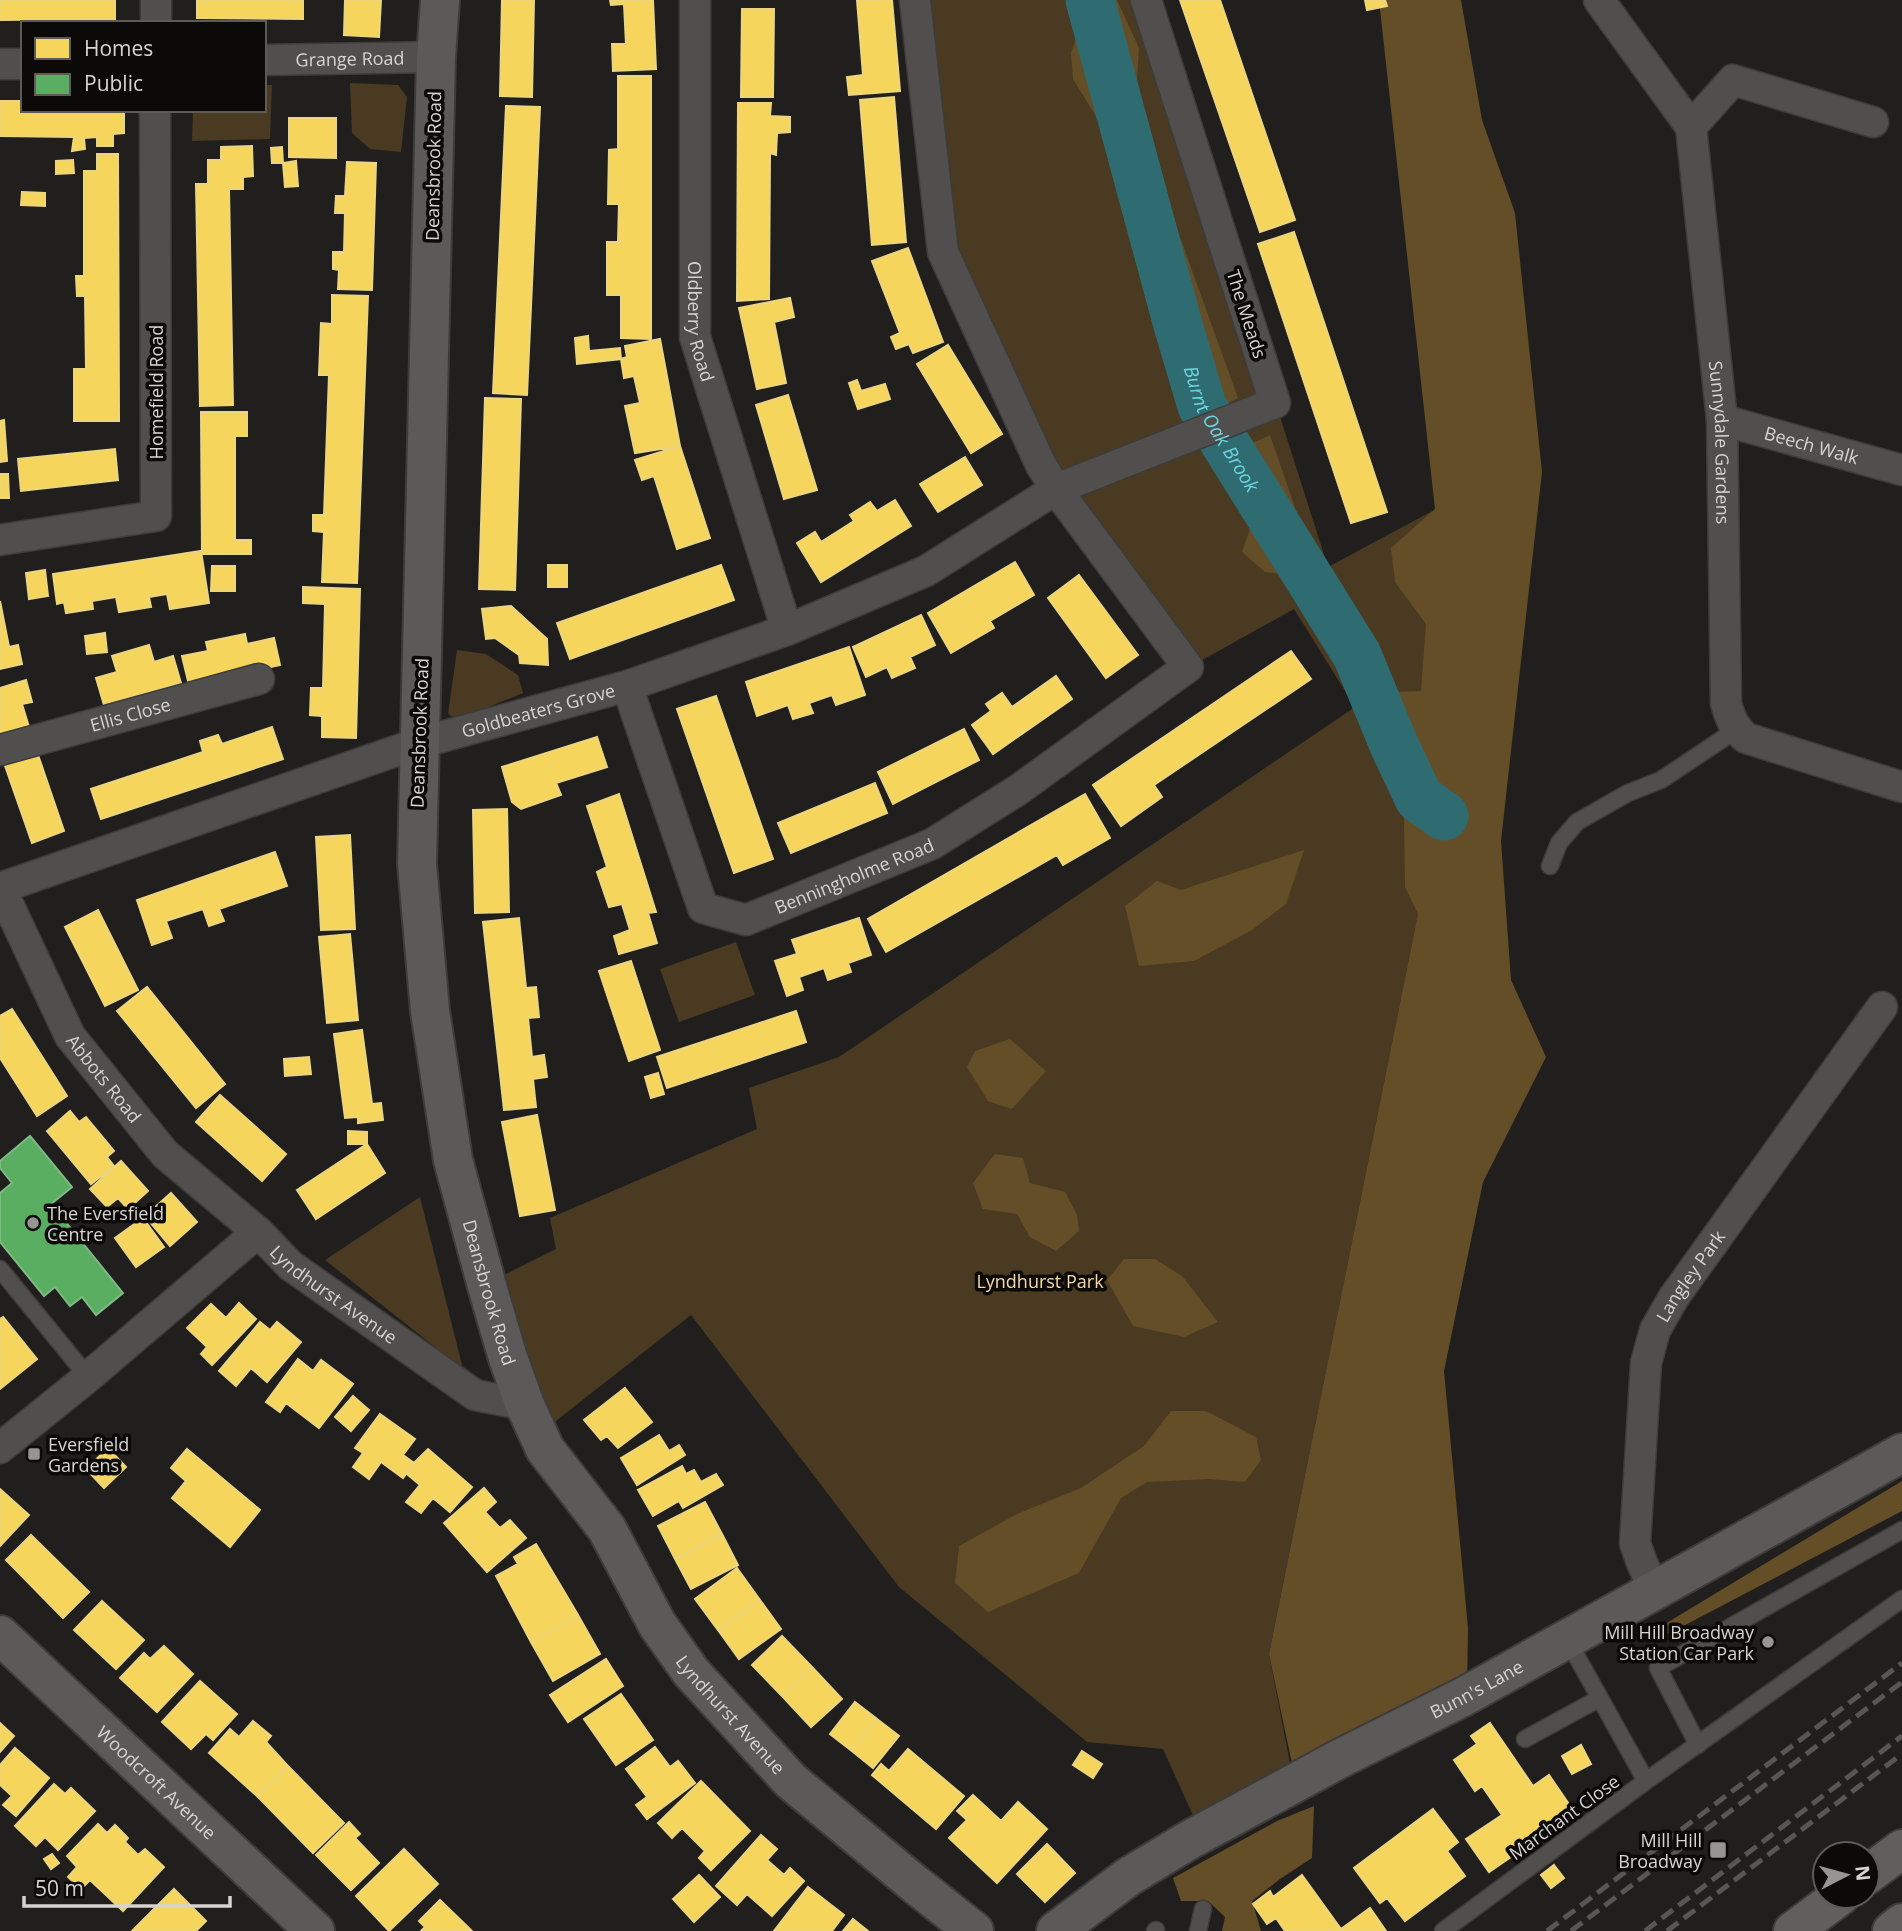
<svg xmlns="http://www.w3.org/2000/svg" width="1902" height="1931" font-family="'Open Sans',sans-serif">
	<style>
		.green { fill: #493a21 }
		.forest { fill: #644e27 }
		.homes { fill: #f6d55c; stroke: #ecd57f; stroke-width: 2 }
		.public { fill: #5aae61; stroke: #7fb983; stroke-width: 2 }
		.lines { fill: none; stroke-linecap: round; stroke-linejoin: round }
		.river { stroke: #2f6c72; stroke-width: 49 }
		.lane-casing { stroke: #3d3c3b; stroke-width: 19 }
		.street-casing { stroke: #3d3c3b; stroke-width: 33 }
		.secondary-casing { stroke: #3d3c3b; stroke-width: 42 }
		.highway-casing { stroke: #3d3c3b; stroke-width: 42 }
		.lane { stroke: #504f4e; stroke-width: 16 }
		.street { stroke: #504f4e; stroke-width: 30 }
		.secondary { stroke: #5b5a58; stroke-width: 38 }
		.highway { stroke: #605f5d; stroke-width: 38 }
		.rail { stroke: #575654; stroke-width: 5; stroke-dasharray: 14 7; stroke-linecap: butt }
		.poi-dot { fill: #979592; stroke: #0b0a08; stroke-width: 2.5 }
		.labels { text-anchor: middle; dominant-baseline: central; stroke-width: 7; stroke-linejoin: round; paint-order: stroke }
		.street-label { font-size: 18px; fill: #d6d4d1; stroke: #0b0a08 }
		.poi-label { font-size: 18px; fill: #d6d4d1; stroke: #0b0a08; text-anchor: start }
		.park-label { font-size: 18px; fill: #fad9a3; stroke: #0b0a08 }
		.water-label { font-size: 19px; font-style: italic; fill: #6bd5de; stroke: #0b0a08 }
	</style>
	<rect width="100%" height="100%" fill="#211f1d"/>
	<path class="green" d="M915,0H1147L1328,567L1436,509L1419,910L1269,1654L1294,1784L1201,1833L1163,1749L1087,1742L899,1587L691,1315L552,1424L524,1351L504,1275L556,1249L550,1218L757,1129L749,1088L839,1057L1355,707L1294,609L1186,669L1056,489L943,252Z
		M350,83L398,85L407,97L401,152L370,149L352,133Z
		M264,85H272L270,139L192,141L193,110H264Z
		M457,650L486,654L518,675L523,693L457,720L448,714Z
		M736,942L755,995L679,1022L660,969Z
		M420,1197L463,1369L325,1260Z"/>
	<path class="forest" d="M1074,0H1117L1139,48L1135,112L1238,398L1196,419L1139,244L1108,136L1073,79L1071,53L1081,24Z
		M1379,0H1461L1482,120L1515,213L1542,472L1501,841L1511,980L1546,1057L1483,1182L1444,1371L1468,1628L1467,1689L1296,1783L1269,1654L1418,914L1405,887L1404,819L1386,743L1336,633L1290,575L1265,572L1242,552L1255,514L1225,456L1270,435L1302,528L1388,692L1421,691L1426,624L1395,582L1391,548L1435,509Z
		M1304,850L1286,904L1252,930L1194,961L1139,966L1125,906L1157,881L1181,890Z
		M1010,1039L1046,1071L1012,1109L988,1101L967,1067L975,1051Z
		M995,1154L1023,1158L1030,1183L1065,1192L1077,1215L1079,1231L1056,1251L1030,1237L1017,1214L983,1209L973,1183Z
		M1124,1259H1155L1182,1276L1218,1322L1184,1337L1133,1326L1107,1280Z
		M1171,1411H1206L1256,1437L1261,1460L1245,1482L1208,1479L1147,1482L1121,1498L1079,1573L988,1612L955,1583L959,1546L1017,1514L1081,1488L1144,1446Z
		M1902,1481V1511L1668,1634L1660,1627Z
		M1314,1806L1312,1858L1280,1879L1252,1901L1261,1931H1222L1225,1917L1208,1901H1181L1173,1878L1277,1821Z"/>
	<path class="homes" d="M0,0H115V19L0,20Z
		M197,0H303V19L197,18Z
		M345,0H381L379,37L344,35Z
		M502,0H534L532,97L500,96Z
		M610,0H653L656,69L613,71L612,44H626L624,4L611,5Z
		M857,0H892L900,91L849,95L847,77L863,75Z
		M1180,0H1220L1295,220L1260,232Z
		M1365,0H1385L1387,6L1367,10Z
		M742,9H774L773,97H741Z
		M618,76H651V339L621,338V295H607V242H618L619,204H608L609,150L618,149Z
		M894,97L906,242L872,245L860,100Z
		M0,101H23V110H124V133L113,134V146H97V137L84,138L85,149L72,151L74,137L0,136Z
		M738,103H771L770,116L790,117V132L777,133L776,155L770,153L769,299L737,301Z
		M506,106L540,107L527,395L493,393Z
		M289,118H336V158L289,157Z
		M252,146L253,176L243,177V189H229L233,405L200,406L196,184H208V160H221V147Z
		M282,147L283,163H272L271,148Z
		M97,154H118L119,421H74V369H86L85,296H77L76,276H84V171H97Z
		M73,160L74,173L56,174V161Z
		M296,161L298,186L285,187L283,163Z
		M347,162L376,163L372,290L338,289L339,270L333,269V252H344L345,213H335L336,196H345Z
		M22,192L45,193V206L21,205Z
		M1294,232L1387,512L1351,523L1258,244Z
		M908,248L943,342L913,353L909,344L896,349L891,337L900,333L872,261Z
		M332,295L368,296L357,583L322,582L324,532L313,531V515H324L329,375H319L321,323L332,324Z
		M790,298L794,317L774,322L786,383L757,389L739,308Z
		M588,336L589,351L620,348L621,359L577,364L575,338Z
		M660,339L680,446L635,453L625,406L640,403L634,376L624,378L621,359L627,357L625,346Z
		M948,345L1002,434L971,453L917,364Z
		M857,380L861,391L885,384L890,399L858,409L849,383Z
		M788,395L817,490L784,499L756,405Z
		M485,398L521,399L515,590L479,589Z
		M201,412H247V436H235V540H251V554H202Z
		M4,420L7,461L0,462V421Z
		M680,446L710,538L677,549L654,476L642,480L635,460Z
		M115,449L118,480L21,491L18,459Z
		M965,457L982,485L938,512L920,484Z
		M0,474H8L9,498H0Z
		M895,500L911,526L821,582L797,543L815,532L821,542L854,521L850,515L870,502L877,511Z
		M201,551L209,603L170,609L167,594L149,597L151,607L119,612L116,597L92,601L93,609L66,613L64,602L57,604L53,574Z
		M1015,562L1034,595L990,621L994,628L951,653L928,613Z
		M548,565H567V587H548Z
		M721,565L734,600L570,659L557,623Z
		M212,566H235V591H211Z
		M45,570L48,596L29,599L26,573Z
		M1079,575L1138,655L1106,678L1048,598Z
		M303,587L360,589L356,738L322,737V716L310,715L311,688H323L325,604L303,603Z
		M0,601L9,647L18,645L22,664L0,669Z
		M511,606L547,639L548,665L520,663L519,655L495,638L486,639L482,609Z
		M921,615L935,645L910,657L915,668L892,678L887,667L866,677L853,647Z
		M105,633L107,652L87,654L85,636Z
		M245,634L247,644L274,638L280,665L189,685L182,656L208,651L206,642Z
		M149,645L154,662L173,656L181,683L104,705L96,678L117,672L112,656Z
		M849,647L865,695L836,705L832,695L809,703L813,713L793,719L788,705L757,716L746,682Z
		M1291,651L1311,679L1154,785L1162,797L1121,826L1093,785Z
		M1056,676L1072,699L993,754L972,725L991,711L986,704L1002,693L1012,707Z
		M26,680L32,702L22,704L29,727L0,735V688Z
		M716,696L773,859L734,873L677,709Z
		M272,727L283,759L101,819L91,789L203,752L200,741L218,735L222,744Z
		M964,729L979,760L893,804L878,772Z
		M597,737L607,767L556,783L561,795L521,809L512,802L502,767Z
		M36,749L64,831L32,843L3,760Z
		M875,783L887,813L791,853L778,823Z
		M619,794L656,912L648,913L657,943L619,954L614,936L630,930L622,904L609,907L597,872L607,867L587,806Z
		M1085,794L1110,838L1063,865L1057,855L886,952L868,919Z
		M507,809L509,912L475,913L473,810Z
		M350,835L355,929L321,930L316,837Z
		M275,852L287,886L219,909L224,921L209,926L203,909L166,921L172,938L152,945L137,900Z
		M98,910L138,990L105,1006L65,927Z
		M519,918L526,988L536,987L539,1017L528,1018L532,1057L544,1055L547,1077L533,1079L536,1107L504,1110L483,922Z
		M859,918L871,955L848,963L851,972L828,980L824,968L799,977L803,990L787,996L775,961L797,954L792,940Z
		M350,934L358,1020L327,1023L319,937Z
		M631,961L660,1050L629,1061L599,971Z
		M147,987L225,1084L196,1108L117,1011Z
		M12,1009L67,1096L37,1116L0,1058V1016Z
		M796,1011L806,1042L667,1088L657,1057Z
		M362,1030L372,1104L381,1103L383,1120L358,1123V1117L345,1118L334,1034Z
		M309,1057L311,1074L285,1076L284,1059Z
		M658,1073L664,1094L651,1098L645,1077Z
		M220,1095L286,1154L262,1181L196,1122Z
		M70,1111L79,1122L86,1117L114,1151L107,1157L114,1166L91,1184L47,1131Z
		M537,1115L555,1210L520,1216L502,1122Z
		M348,1131L367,1132V1144H348Z
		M367,1144L385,1173L316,1219L297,1190Z
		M121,1161L148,1191L128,1209L118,1198L107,1207L90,1189Z
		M171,1193L197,1222L170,1246L145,1216Z
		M143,1218L164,1247L136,1267L115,1238Z
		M239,1303L256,1319L212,1365L201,1354L207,1347L187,1328L211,1304L226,1318Z
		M3,1317L37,1359L0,1389V1319Z
		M260,1322L270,1330L277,1322L301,1342L267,1382L251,1368L236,1386L219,1371Z
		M298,1359L313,1371L321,1360L353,1384L319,1428L286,1403L280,1412L266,1402Z
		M625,1388L652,1422L618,1448L607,1436L601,1440L584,1420Z
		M353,1396L369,1410L351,1431L335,1417Z
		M380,1414L415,1439L403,1455L414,1463L403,1478L381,1462L369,1479L353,1467L363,1453L355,1448Z
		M659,1435L669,1451L679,1445L685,1455L637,1485L621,1458Z
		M108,1448L126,1467L104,1488L86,1469Z
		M187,1449L260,1510L230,1547L172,1498L186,1481L171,1468Z
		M428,1449L472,1487L450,1512L433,1498L421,1513L406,1502L420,1485L407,1474L414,1463Z
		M682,1466L686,1474L694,1470L701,1482L716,1474L723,1485L683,1508L679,1501L653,1516L638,1490Z
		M484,1488L496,1502L485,1512L500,1528L510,1520L526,1538L487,1572L444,1523Z
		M0,1489L29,1515L0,1546Z
		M705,1502L722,1534L675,1559L658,1526Z
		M722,1534L738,1565L691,1589L675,1559Z
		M31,1535L89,1592L63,1618L6,1560Z
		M536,1544L578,1615L531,1642L496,1576L518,1564L514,1557Z
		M737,1568L760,1600L718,1630L695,1599Z
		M760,1600L781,1629L739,1659L718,1630Z
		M102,1601L144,1640L116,1669L74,1630Z
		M578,1615L600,1654L553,1681L531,1642Z
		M782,1636L812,1667L782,1696L752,1665Z
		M164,1646L193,1674L157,1712L120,1678L144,1653L150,1659Z
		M606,1659L623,1686L568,1722L550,1695Z
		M812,1667L842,1699L811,1727L782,1696Z
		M200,1681L237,1714L213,1740L206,1734L191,1749L162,1722Z
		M621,1694L653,1740L616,1765L584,1719Z
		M855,1702L877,1719L852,1751L830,1734Z
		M877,1719L899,1736L873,1768L852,1751Z
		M253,1721L271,1736L266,1742L288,1766L257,1796L209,1753L230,1729L239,1737Z
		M0,1723L14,1736L0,1752Z
		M1490,1723L1533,1786L1549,1775L1575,1813L1489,1872L1466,1839L1502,1815L1482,1786L1475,1791L1454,1760L1477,1744L1471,1736Z
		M1581,1745L1591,1764L1572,1774L1562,1756Z
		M655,1747L670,1767L678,1761L695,1783L647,1819L636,1805L647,1797L626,1769Z
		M15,1748L49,1778L16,1816L3,1805L12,1796L0,1785V1765Z
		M908,1749L964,1796L936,1829L872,1775L881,1764L889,1771Z
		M1082,1751L1102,1764L1093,1778L1073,1765Z
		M288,1766L344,1823L313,1853L257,1796Z
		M701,1781L750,1831L711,1870L699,1858L705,1851L682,1828L672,1838L658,1823Z
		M54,1784L65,1794L71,1788L95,1811L58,1850L45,1837L36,1846L15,1826Z
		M973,1795L1001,1821L1018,1802L1047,1829L997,1883L949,1838L967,1820L957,1811Z
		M1433,1809L1458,1842L1447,1851L1465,1876L1405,1921L1387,1898L1380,1903L1354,1868Z
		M349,1822L360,1834L355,1838L379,1863L351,1890L316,1855Z
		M98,1824L107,1833L115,1825L128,1838L125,1842L138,1855L145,1849L164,1867L123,1911L90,1880L81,1889L68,1877L77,1867L67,1856Z
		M761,1835L777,1849L767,1860L784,1875L790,1868L804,1881L772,1916L747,1894L737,1905L716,1886Z
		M1047,1844L1075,1873L1045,1902L1017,1874Z
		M404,1849L438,1884L389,1931L356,1896Z
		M52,1854L59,1863L51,1869L44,1859Z
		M1554,1865L1564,1878L1551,1888L1541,1875Z
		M699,1875L720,1897L694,1922L673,1899Z
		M1302,1875L1341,1929L1370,1908L1386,1931H1285L1276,1918L1267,1924L1253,1904L1270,1891L1273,1897Z
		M808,1887L844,1915L832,1931H774Z
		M174,1889L206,1921L196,1931H132Z
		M440,1900L472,1931H421L425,1927L419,1921Z
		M853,1919L868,1931H843Z"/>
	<path class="public" d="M30,1136L72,1187L51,1204L123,1293L96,1315L82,1297L70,1306L55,1287L44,1296L0,1242V1193L12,1183L0,1168V1161Z"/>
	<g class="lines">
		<path class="river" id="s1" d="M1090,0L1178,325L1202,406L1357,655L1394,745L1419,798L1444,816"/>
		<defs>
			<path id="lane" d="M1550,866L1559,843L1577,822L1628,793L1661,780L1736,730
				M0,1269L88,1377
				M1525,1739L1600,1698
				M1698,1745L1658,1668L1902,1530
				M1646,1781L1902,1599
				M1155,1931L1156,1930
				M1198,1931L1203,1909
				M1443,1931L1646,1781L1567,1639"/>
			<g id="street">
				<path id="s2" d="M695,0V337L787,630"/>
				<path d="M1599,0L1691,127"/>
				<path d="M156,23V0"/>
				<path id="s3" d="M264,60L436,57"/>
				<path d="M0,64H23"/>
				<path id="s4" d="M1691,127L1722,420L1726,703C1730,718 1734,728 1746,738L1902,787"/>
				<path d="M1691,127L1733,80L1873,122"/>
				<path id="s5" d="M1722,420L1902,470"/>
				<path d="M0,540L156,516L155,110"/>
				<path id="s6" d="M627,686L703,908L746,920L932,844L1018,790L1188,667L1056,489L1041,465L943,252L915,0"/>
				<path id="s7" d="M0,750L259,679"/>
				<path id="s8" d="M0,887L70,1036L165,1154L258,1232L291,1266L475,1395L525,1405"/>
				<path id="s9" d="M0,888L419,743L627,686L787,630L926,571L1056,489L1275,403L1146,0"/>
				<path d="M0,1448L88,1377L258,1232"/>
				<path id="s10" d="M1655,1591L1642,1563L1635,1543L1646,1363L1655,1330L1674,1297L1882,1007"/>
			</g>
			<g id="secondary">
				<path id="s11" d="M440,0L436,57L417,864L430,1011L453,1160L487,1286L508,1358L525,1405L545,1449L607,1529L657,1624L691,1672L791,1781L916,1885L974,1931"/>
				<path id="s12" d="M0,1635L315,1931"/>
				<path id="s13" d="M1056,1931L1128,1877L1191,1839L1341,1758L1463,1697L1902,1453"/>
			</g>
			<path id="highway" d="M1867,1875L1902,1849
				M1793,1931L1840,1896
				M1892,1931L1902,1923"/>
		</defs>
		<use href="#lane" class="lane-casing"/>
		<use href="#street" class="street-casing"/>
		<use href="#secondary" class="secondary-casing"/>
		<use href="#highway" class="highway-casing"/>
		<use href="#lane" class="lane"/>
		<use href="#street" class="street"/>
		<use href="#secondary" class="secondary"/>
		<use href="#highway" class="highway"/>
		<path class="rail" d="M1547,1931L1902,1663
			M1571,1931L1902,1682
			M1645,1931L1902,1736
			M1667,1931L1902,1754"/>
	</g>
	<g class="poi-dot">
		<circle cx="33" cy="1223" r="7"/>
		<rect x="27" y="1447" width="14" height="14" rx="3.5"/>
		<circle cx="1768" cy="1642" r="7"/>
		<rect x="1709" y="1841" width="18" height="18" rx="3.5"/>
	</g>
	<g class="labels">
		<g class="street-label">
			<text stroke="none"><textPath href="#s3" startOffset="86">Grange Road</textPath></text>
			<text transform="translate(433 166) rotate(-89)">Deansbrook Road</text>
			<text transform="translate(1247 314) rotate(72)">The Meads</text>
			<text stroke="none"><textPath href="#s2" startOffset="322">Oldberry Road</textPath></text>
			<text transform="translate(156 392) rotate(-90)">Homefield Road</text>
			<text stroke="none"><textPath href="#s4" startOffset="317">Sunnydale Gardens</textPath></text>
			<text stroke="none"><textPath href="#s5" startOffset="93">Beech Walk</textPath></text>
			<text stroke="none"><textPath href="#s9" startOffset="567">Goldbeaters Grove</textPath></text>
			<text stroke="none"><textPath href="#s7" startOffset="135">Ellis Close</textPath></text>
			<text transform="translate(419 733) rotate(-88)">Deansbrook Road</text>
			<text stroke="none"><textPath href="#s6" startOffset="396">Benningholme Road</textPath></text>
			<text stroke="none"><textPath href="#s8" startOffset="219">Abbots Road</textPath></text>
			<text stroke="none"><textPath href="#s10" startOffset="331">Langley Park</textPath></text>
			<text stroke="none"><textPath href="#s11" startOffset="1300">Deansbrook Road</textPath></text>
			<text stroke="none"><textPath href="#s8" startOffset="536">Lyndhurst Avenue</textPath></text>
			<text stroke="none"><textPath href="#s13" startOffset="486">Bunn's Lane</textPath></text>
			<text stroke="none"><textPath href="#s11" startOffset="1792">Lyndhurst Avenue</textPath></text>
			<text stroke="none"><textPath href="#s12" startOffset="215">Woodcroft Avenue</textPath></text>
			<text transform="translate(1564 1817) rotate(-36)">Marchant Close</text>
		</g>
		<g class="poi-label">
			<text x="47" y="1213">The Eversfield<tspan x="47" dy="21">Centre</tspan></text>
			<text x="48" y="1444">Eversfield<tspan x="48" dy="21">Gardens</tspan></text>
			<text x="1754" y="1632" text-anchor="end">Mill Hill Broadway<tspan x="1754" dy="21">Station Car Park</tspan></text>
			<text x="1702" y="1840" text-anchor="end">Mill Hill<tspan x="1702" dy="21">Broadway</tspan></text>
		</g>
		<g class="park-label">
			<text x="1040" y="1281">Lyndhurst Park</text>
		</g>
		<g class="water-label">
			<text stroke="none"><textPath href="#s1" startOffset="450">Burnt Oak Brook</textPath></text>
		</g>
	</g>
	<rect x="21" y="21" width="245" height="91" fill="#0b0a08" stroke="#5c5b58" stroke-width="2"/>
	<rect x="35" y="38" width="35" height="21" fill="#f6d55c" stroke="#5c5b58" stroke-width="2"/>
	<text x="84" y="56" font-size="21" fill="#d6d4d1">Homes</text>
	<rect x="35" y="74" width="35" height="21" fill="#5aae61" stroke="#5c5b58" stroke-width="2"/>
	<text x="84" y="91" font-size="21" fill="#d6d4d1">Public</text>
	<g transform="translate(1846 1875) rotate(84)"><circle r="33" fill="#0b0a08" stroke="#5c5b58" stroke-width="2"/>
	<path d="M0-5L12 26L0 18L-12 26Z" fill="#979592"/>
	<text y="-10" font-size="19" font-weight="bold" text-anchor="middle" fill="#d6d4d1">N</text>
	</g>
	<path d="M24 1896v10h206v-10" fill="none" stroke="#d6d4d1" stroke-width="3.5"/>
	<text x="35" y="1896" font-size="21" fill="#d6d4d1" stroke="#0b0a08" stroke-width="5" paint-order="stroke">50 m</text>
</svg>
